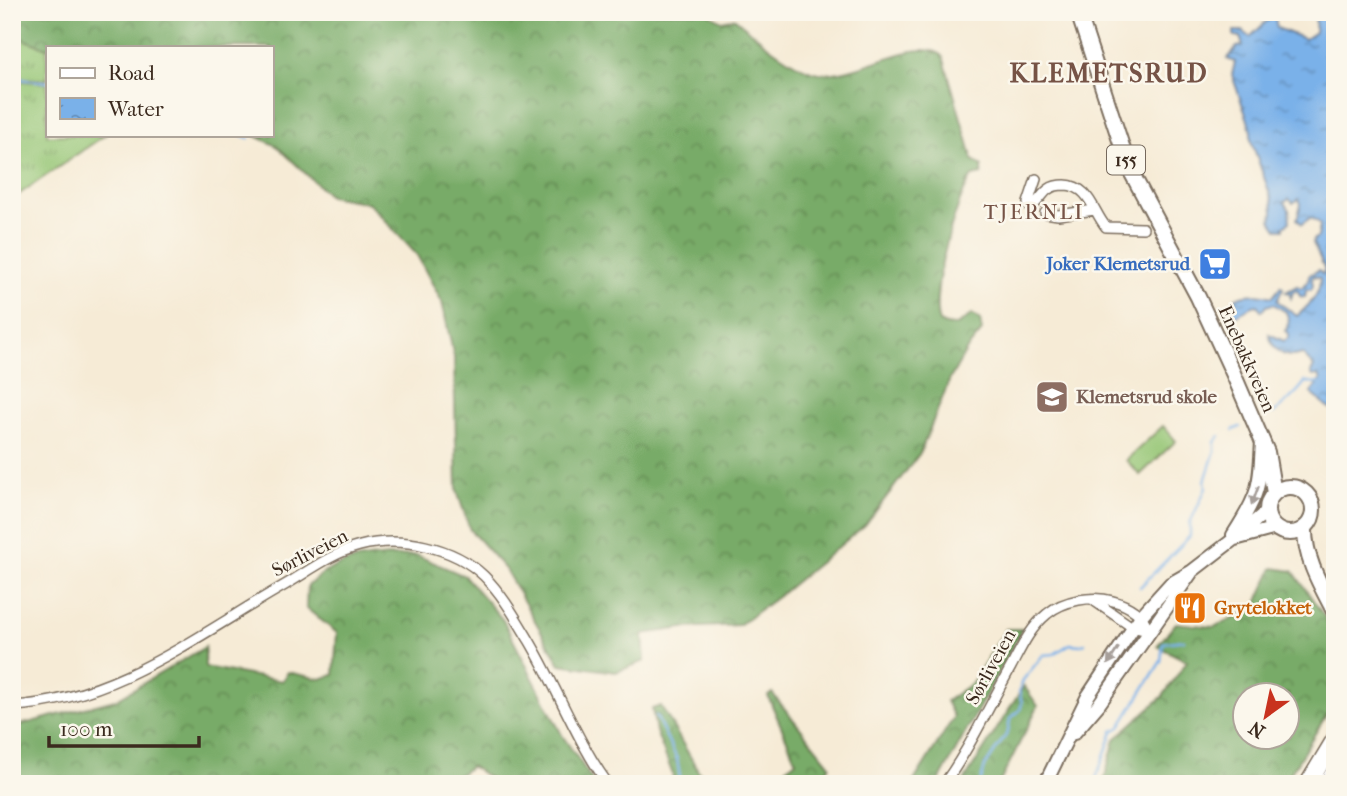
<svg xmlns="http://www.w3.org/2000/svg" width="1347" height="796" font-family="'IM FELL French Canon',serif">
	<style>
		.grass { fill: url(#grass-tufts); stroke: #68784a; stroke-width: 2 }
		.forest { fill: url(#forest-crowns); stroke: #5a6a42; stroke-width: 2; fill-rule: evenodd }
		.pitch { fill: #96c676; stroke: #68784a; stroke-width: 2 }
		.water { fill: url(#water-ripples); stroke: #5a6e84; stroke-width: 2 }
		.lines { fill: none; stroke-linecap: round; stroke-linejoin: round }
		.stream { stroke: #7ab1e9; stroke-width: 2.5 }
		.street-casing { stroke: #7c6e5e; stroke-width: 12 }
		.secondary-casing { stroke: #7c6e5e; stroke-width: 16 }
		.primary-casing { stroke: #7c6e5e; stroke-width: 18 }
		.highway-casing { stroke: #7c6e5e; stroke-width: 19 }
		.street { stroke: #fff; stroke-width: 9 }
		.secondary { stroke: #fff; stroke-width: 12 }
		.primary { stroke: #fff; stroke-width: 14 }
		.highway { stroke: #fff; stroke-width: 16 }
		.oneway { fill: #a79f9a }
		.labels { text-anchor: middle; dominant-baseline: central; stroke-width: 5; stroke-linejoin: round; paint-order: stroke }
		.shield { fill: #fbf7ec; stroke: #75685c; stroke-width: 2 }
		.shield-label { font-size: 18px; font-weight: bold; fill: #3b2a1e }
		.shop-label { font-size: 19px; font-weight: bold; fill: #366cbe; stroke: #fbf7ec; text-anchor: end }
		.street-label { font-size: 19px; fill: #3b2a1e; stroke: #fbf7ec }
		.education-label { font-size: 19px; font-weight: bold; fill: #785e54; stroke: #fbf7ec; text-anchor: start }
		.food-label { font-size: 19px; font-weight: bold; fill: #c56008; stroke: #fbf7ec; text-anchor: start }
		.neighbourhood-label { font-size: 21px; letter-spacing: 2px; fill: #765346; stroke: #fbf7ec }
		.district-label { font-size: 26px; font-weight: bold; letter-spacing: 2px; fill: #765346; stroke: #fbf7ec }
	</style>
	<defs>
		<pattern id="grass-tufts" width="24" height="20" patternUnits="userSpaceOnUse" patternTransform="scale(1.75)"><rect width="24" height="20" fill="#96c676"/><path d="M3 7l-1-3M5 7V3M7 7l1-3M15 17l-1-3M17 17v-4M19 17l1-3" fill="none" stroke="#7ca160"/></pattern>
		<pattern id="forest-crowns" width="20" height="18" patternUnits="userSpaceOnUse" patternTransform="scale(1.75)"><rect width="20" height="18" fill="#78ab67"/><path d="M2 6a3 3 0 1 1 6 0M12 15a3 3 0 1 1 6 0" fill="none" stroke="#648b54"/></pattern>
		<pattern id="water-ripples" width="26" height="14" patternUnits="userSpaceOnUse" patternTransform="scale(1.75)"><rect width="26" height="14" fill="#7ab1e9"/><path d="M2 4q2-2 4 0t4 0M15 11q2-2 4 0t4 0" fill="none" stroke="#6590bc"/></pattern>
	</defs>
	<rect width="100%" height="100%" fill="#fbf7ec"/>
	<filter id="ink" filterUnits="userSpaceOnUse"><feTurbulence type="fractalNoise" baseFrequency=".0143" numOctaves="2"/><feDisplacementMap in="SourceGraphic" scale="14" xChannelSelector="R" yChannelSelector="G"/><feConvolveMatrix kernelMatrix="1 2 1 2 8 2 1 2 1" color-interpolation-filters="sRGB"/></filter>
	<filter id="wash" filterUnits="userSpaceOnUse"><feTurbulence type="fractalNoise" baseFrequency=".00686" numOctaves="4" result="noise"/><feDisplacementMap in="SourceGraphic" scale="28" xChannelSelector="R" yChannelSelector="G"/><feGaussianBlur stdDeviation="1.57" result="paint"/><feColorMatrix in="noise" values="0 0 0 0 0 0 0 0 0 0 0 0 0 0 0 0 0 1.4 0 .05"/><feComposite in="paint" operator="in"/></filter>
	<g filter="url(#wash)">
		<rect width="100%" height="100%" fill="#f6ebd6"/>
		<path class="grass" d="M12,35L47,48V80L12,77Z
			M12,80L47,83V135H105L12,199Z"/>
		<path class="forest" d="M12,12H706L722,21L734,18C758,37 782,60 811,71C847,85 916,33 943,56L973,160L982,166V174L972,176C955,201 929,295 939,322C954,330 960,324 972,314L980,320L982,331L967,349L950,379L920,453L865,525L781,594L739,625L683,628L643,634L645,661L616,672L560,664L505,569L470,530L457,491L454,357L442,302L417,255L369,203L329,196L277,146L254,135H271V47L47,48L12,35Z
			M416,555L465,576L503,620L562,735L595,784H498L471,766L447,784H12V727L115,700L205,647V667L282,681L288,672L320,679L334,675L337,633L306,608L307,587C337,555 375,557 416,555Z
			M1273,568L1293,571L1335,632V701L1284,784H1103L1115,739L1163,696L1187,661L1157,646L1176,623L1214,627L1254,609ZM1288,694V736H1246V694Z
			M1006,629H1022L938,783L912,784L954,717L946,701L972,683Z
			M1024,686L1038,706L999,784H962Z
			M772,693L830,765L820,784H765L796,761L768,696Z
			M661,706L706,784H670L673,775L656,732L652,709Z"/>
		<path class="pitch" d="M1163,426L1176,441L1140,475L1126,460Z"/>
		<path class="water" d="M1266,12H1274L1277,28L1305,39L1315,32L1316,12H1335V413L1311,393L1321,380L1319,375L1313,376L1311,373L1314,366L1302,354C1285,360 1273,351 1269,334L1284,341L1288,338V334L1286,331L1289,320L1286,312L1273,304L1266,306L1262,311L1257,305C1247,307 1243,313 1233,317C1220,293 1257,291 1272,297L1281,286L1283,288L1277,301L1297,316C1309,305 1321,295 1320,278L1314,276L1312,278L1313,287L1311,290H1306L1305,297L1300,296L1297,290L1293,292L1291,298L1289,293L1286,292L1297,286L1301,288L1308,282L1309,275L1319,270L1322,274L1324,273V267L1313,243L1314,239L1318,237L1320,225L1317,221L1310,218L1302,224L1297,219L1301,204L1299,199L1293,203L1289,199L1285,202L1289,209L1290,222L1284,226V229H1277L1271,220L1273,212L1272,200L1251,140V129L1232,75L1235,62L1227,59L1237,47L1243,46L1240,37L1234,36V31H1243L1250,37L1269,19Z"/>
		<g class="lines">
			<path class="stream" d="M12,78L47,82
				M241,135L249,138
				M1273,413C1282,407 1299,391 1305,382L1319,383
				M1233,430L1240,427
				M1140,587L1190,536V523L1206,488L1205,481L1215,451V442L1220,436
				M656,716L677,759L681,784
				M980,784L985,766L1008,732L1010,719L1020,710L1022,703L1019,691L1023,680L1043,655L1054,654L1070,644L1081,645L1085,643
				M1094,784L1113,731L1120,727L1161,661L1163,643L1184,640"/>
		</g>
	</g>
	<g filter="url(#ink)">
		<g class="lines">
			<defs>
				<path id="street" d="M1036,179L1028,203L1029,206C1039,204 1041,194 1049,189C1054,185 1060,185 1065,185C1090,186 1093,212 1106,227L1143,228
					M1045,213L1058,215L1095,210
					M12,706C115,701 199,634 285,585C309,571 332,553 360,546C400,536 453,546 484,576C503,595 515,617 529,640C557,687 576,740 608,784
					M944,784C970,748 989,706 1011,667C1021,648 1030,628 1047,614C1063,600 1093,595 1113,601C1128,605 1145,615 1149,631L1132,627L1093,600"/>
				<path id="secondary" d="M1233,535C1259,495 1260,487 1262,440
					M1235,539L1276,528
					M1074,733L1099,704L1191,573
					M1045,784L1088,696L1141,616L1170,584L1191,572L1234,539L1267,511"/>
				<path id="primary" d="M1078,12L1129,168L1198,297L1233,373L1267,452L1274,493
					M1267 510a23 23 0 1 1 46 0a23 23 0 1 1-46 0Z
					M1305,527C1304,558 1321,586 1335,613"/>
				<path id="highway" d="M1308,784L1335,739
					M1327,784L1335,771"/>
			</defs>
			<use href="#street" class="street-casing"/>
			<use href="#secondary" class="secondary-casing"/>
			<use href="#primary" class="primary-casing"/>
			<use href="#highway" class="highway-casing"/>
			<use href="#street" class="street"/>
			<use href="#secondary" class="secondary"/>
			<use href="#primary" class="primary"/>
			<use href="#highway" class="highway"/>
		</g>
		<defs><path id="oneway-solid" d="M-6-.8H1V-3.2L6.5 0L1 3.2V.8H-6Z" transform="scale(1.75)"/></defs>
		<g class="oneway">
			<use href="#oneway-solid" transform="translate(1255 496) rotate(110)"/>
			<use href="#oneway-solid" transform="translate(1113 656) rotate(123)"/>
		</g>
	</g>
	<defs>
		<symbol id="supermarket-square" viewBox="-11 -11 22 22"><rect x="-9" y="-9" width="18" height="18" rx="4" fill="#3f7fe0" stroke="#fbf7ec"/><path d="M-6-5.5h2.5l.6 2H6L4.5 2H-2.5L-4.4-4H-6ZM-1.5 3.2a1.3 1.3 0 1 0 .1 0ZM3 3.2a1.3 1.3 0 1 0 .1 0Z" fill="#fff"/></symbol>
		<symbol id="school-square" viewBox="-11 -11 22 22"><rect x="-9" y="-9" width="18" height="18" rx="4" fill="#8d6e63" stroke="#fbf7ec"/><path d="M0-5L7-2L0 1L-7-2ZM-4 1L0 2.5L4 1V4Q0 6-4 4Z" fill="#fff"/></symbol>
		<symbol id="restaurant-square" viewBox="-11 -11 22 22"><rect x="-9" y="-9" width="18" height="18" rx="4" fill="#e8710a" stroke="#fbf7ec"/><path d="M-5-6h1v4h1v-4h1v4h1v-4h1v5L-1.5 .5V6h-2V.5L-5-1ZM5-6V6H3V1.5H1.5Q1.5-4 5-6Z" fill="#fff"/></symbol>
	</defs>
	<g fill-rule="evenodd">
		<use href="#supermarket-square" x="1196" y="245" width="38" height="38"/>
		<use href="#school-square" x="1033" y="378" width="38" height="38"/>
		<use href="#restaurant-square" x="1171" y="589" width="38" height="38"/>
	</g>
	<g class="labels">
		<rect class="shield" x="1107" y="145.5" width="38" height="29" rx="5"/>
		<g class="shield-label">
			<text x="1126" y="160">155</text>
		</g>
		<g class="shop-label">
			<text x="1190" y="264">Joker Klemetsrud</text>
		</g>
		<g class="street-label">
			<text transform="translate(1247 359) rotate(66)">Enebakkveien</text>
			<text transform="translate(310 553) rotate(-27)">Sørliveien</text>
			<text transform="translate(991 667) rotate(-61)">Sørliveien</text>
		</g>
		<g class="education-label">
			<text x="1076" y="397">Klemetsrud skole</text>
		</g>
		<g class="food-label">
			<text x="1214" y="608">Grytelokket</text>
		</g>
		<g class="neighbourhood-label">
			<text x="1034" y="212">TJERNLI</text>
		</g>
		<g class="district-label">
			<text x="1109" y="73">KLEMETSRUD</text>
		</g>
	</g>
	<rect width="1347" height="796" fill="none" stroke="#fbf7ec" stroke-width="42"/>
	<rect x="46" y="46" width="228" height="91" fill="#fbf7ec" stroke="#aea59a" stroke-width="2"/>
	<rect x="60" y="68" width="35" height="10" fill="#ffffff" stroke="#aea59a" stroke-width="2"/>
	<text x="108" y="80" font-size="21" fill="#3b2a1e">Road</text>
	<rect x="60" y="98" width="35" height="21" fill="url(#water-ripples)" stroke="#aea59a" stroke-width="2"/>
	<text x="108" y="116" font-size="21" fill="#3b2a1e">Water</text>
	<g transform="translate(1266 716) rotate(213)"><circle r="33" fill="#fbf7ec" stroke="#aea59a" stroke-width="2"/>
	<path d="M0-5L12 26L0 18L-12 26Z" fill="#c8321e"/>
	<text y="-10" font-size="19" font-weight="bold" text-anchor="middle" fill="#3b2a1e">N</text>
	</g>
	<path d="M49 736v10h150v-10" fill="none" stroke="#3b2a1e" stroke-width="3.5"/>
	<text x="60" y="736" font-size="21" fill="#3b2a1e" stroke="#fbf7ec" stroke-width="5" paint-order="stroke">100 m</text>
</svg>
